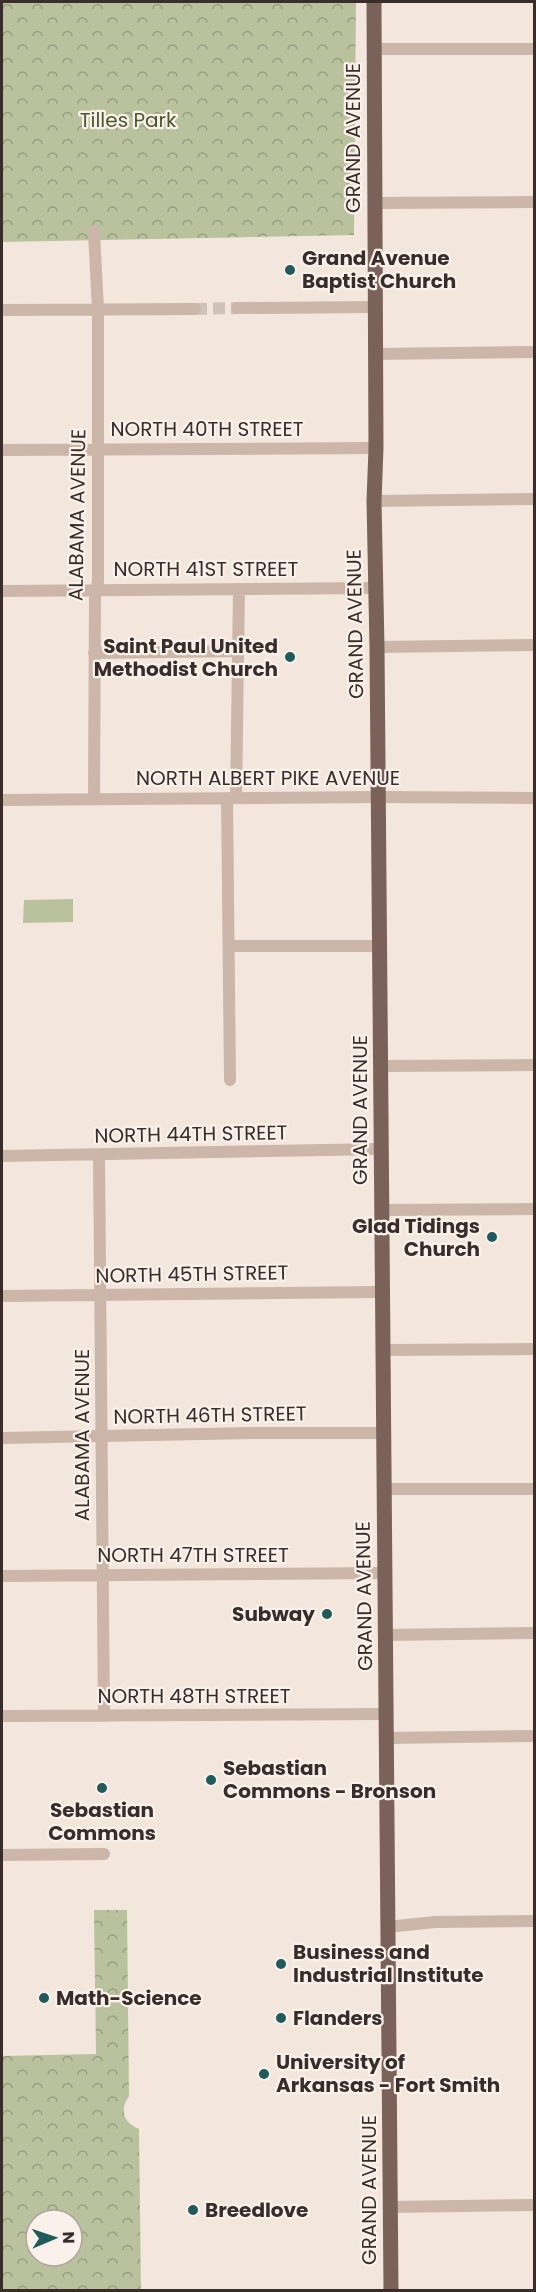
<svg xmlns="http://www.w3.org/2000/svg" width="536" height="2292" font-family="Poppins,sans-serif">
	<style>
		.forest { fill: url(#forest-crowns); fill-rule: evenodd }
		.pitch { fill: #b9c29d }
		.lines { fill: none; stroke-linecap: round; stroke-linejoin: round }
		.minor-tunnel { stroke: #cec2b9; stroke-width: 12; stroke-dasharray: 12 6; stroke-linecap: butt }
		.minor { stroke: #cbb6a9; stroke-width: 12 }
		.major { stroke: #7a625a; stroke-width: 15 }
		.poi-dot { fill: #1e5b5a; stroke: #faf1ea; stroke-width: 2 }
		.labels { text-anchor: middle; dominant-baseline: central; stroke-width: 4.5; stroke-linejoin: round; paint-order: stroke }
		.park-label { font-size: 20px; fill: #4b572c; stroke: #faf1ea }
		.street-label { font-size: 20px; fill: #382d29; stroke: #faf1ea }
		.poi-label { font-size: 20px; font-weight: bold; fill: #382d29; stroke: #faf1ea; text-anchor: start }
	</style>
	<defs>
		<pattern id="forest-crowns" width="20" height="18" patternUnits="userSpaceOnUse" patternTransform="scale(1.5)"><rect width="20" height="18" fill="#b9c29d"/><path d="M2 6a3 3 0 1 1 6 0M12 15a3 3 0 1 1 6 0" fill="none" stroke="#979e80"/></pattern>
	</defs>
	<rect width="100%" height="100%" fill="#f3e7dd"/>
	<path class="forest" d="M2,2H356L354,235L2,242Z
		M94,1910H127L129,2096C120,2109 122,2122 139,2129L141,2290H2V2056L96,2054ZM36,2220H72V2256H36Z"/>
	<path class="pitch" d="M73,899V922L23,923L24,900Z"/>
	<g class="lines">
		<path class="minor-tunnel" d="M195,309L237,308"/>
		<path class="minor" d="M374,49H534
			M374,203L534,202
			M94,232L98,309V581L95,596L94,799
			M237,308L375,307
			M2,310L195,309
			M375,354L534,352
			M2,450L376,448
			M374,501L534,499
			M2,591L375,588
			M377,647L534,645
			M94,653L239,651
			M227,798L230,1080
			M236,798L239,589
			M2,800L378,797L534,798
			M229,946H379
			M380,1066L534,1065
			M99,1155L104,1716
			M2,1156L381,1149
			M382,1210L534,1209
			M2,1296L382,1292
			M383,1350L534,1349
			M2,1438L252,1433H384
			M384,1489H534
			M2,1576L385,1573
			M385,1635L534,1633
			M2,1716L386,1714
			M386,1738L534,1736
			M2,1855L104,1854
			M387,1927L435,1922L534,1921
			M390,2207L534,2205"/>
		<path class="major" d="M374,2L376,448L374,501L377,647L391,2290"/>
	</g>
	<g class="poi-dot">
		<circle cx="290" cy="270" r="6"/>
		<circle cx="290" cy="657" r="6"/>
		<circle cx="492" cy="1237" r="6"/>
		<circle cx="327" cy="1614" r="6"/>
		<circle cx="211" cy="1780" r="6"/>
		<circle cx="102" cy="1788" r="6"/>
		<circle cx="281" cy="1964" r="6"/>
		<circle cx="44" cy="1998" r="6"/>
		<circle cx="281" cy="2018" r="6"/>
		<circle cx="264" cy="2074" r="6"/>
		<circle cx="193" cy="2210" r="6"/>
	</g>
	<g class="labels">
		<g class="park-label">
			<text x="128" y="120">Tilles Park</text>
		</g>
		<g class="street-label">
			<text transform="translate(353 138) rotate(-90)">GRAND AVENUE</text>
			<text x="207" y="429">NORTH 40TH STREET</text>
			<text transform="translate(77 515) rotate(-89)">ALABAMA AVENUE</text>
			<text x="206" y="569">NORTH 41ST STREET</text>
			<text transform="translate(355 624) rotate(-91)">GRAND AVENUE</text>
			<text x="268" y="778">NORTH ALBERT PIKE AVENUE</text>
			<text transform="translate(360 1110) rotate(-90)">GRAND AVENUE</text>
			<text transform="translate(191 1134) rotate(-1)">NORTH 44TH STREET</text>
			<text transform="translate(192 1274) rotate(-1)">NORTH 45TH STREET</text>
			<text transform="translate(210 1415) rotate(-1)">NORTH 46TH STREET</text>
			<text transform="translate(82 1435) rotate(-90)">ALABAMA AVENUE</text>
			<text x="193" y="1555">NORTH 47TH STREET</text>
			<text transform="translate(364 1596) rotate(-91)">GRAND AVENUE</text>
			<text x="194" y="1696">NORTH 48TH STREET</text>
			<text transform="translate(369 2190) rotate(-90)">GRAND AVENUE</text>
		</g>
		<g class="poi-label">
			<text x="302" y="258">Grand Avenue<tspan x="302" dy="23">Baptist Church</tspan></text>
			<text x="278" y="646" text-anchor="end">Saint Paul United<tspan x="278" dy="23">Methodist Church</tspan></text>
			<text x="480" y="1226" text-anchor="end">Glad Tidings<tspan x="480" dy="23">Church</tspan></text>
			<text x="315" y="1614" text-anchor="end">Subway</text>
			<text x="223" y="1768">Sebastian<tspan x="223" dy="23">Commons - Bronson</tspan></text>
			<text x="102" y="1810" text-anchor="middle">Sebastian<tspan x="102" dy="23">Commons</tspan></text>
			<text x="293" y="1952">Business and<tspan x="293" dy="23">Industrial Institute</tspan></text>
			<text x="56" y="1998">Math-Science</text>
			<text x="293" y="2018">Flanders</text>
			<text x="276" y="2062">University of<tspan x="276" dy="23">Arkansas - Fort Smith</tspan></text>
			<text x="205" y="2210">Breedlove</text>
		</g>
	</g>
	<rect width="536" height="2292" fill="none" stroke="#382d29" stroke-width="6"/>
	<g transform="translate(54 2238) rotate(88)"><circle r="28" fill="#faf1ea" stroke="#aca39d" stroke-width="1.5"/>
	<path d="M0-4.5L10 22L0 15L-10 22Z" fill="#1e5b5a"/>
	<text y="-9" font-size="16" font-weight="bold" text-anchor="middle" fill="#382d29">N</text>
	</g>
</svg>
